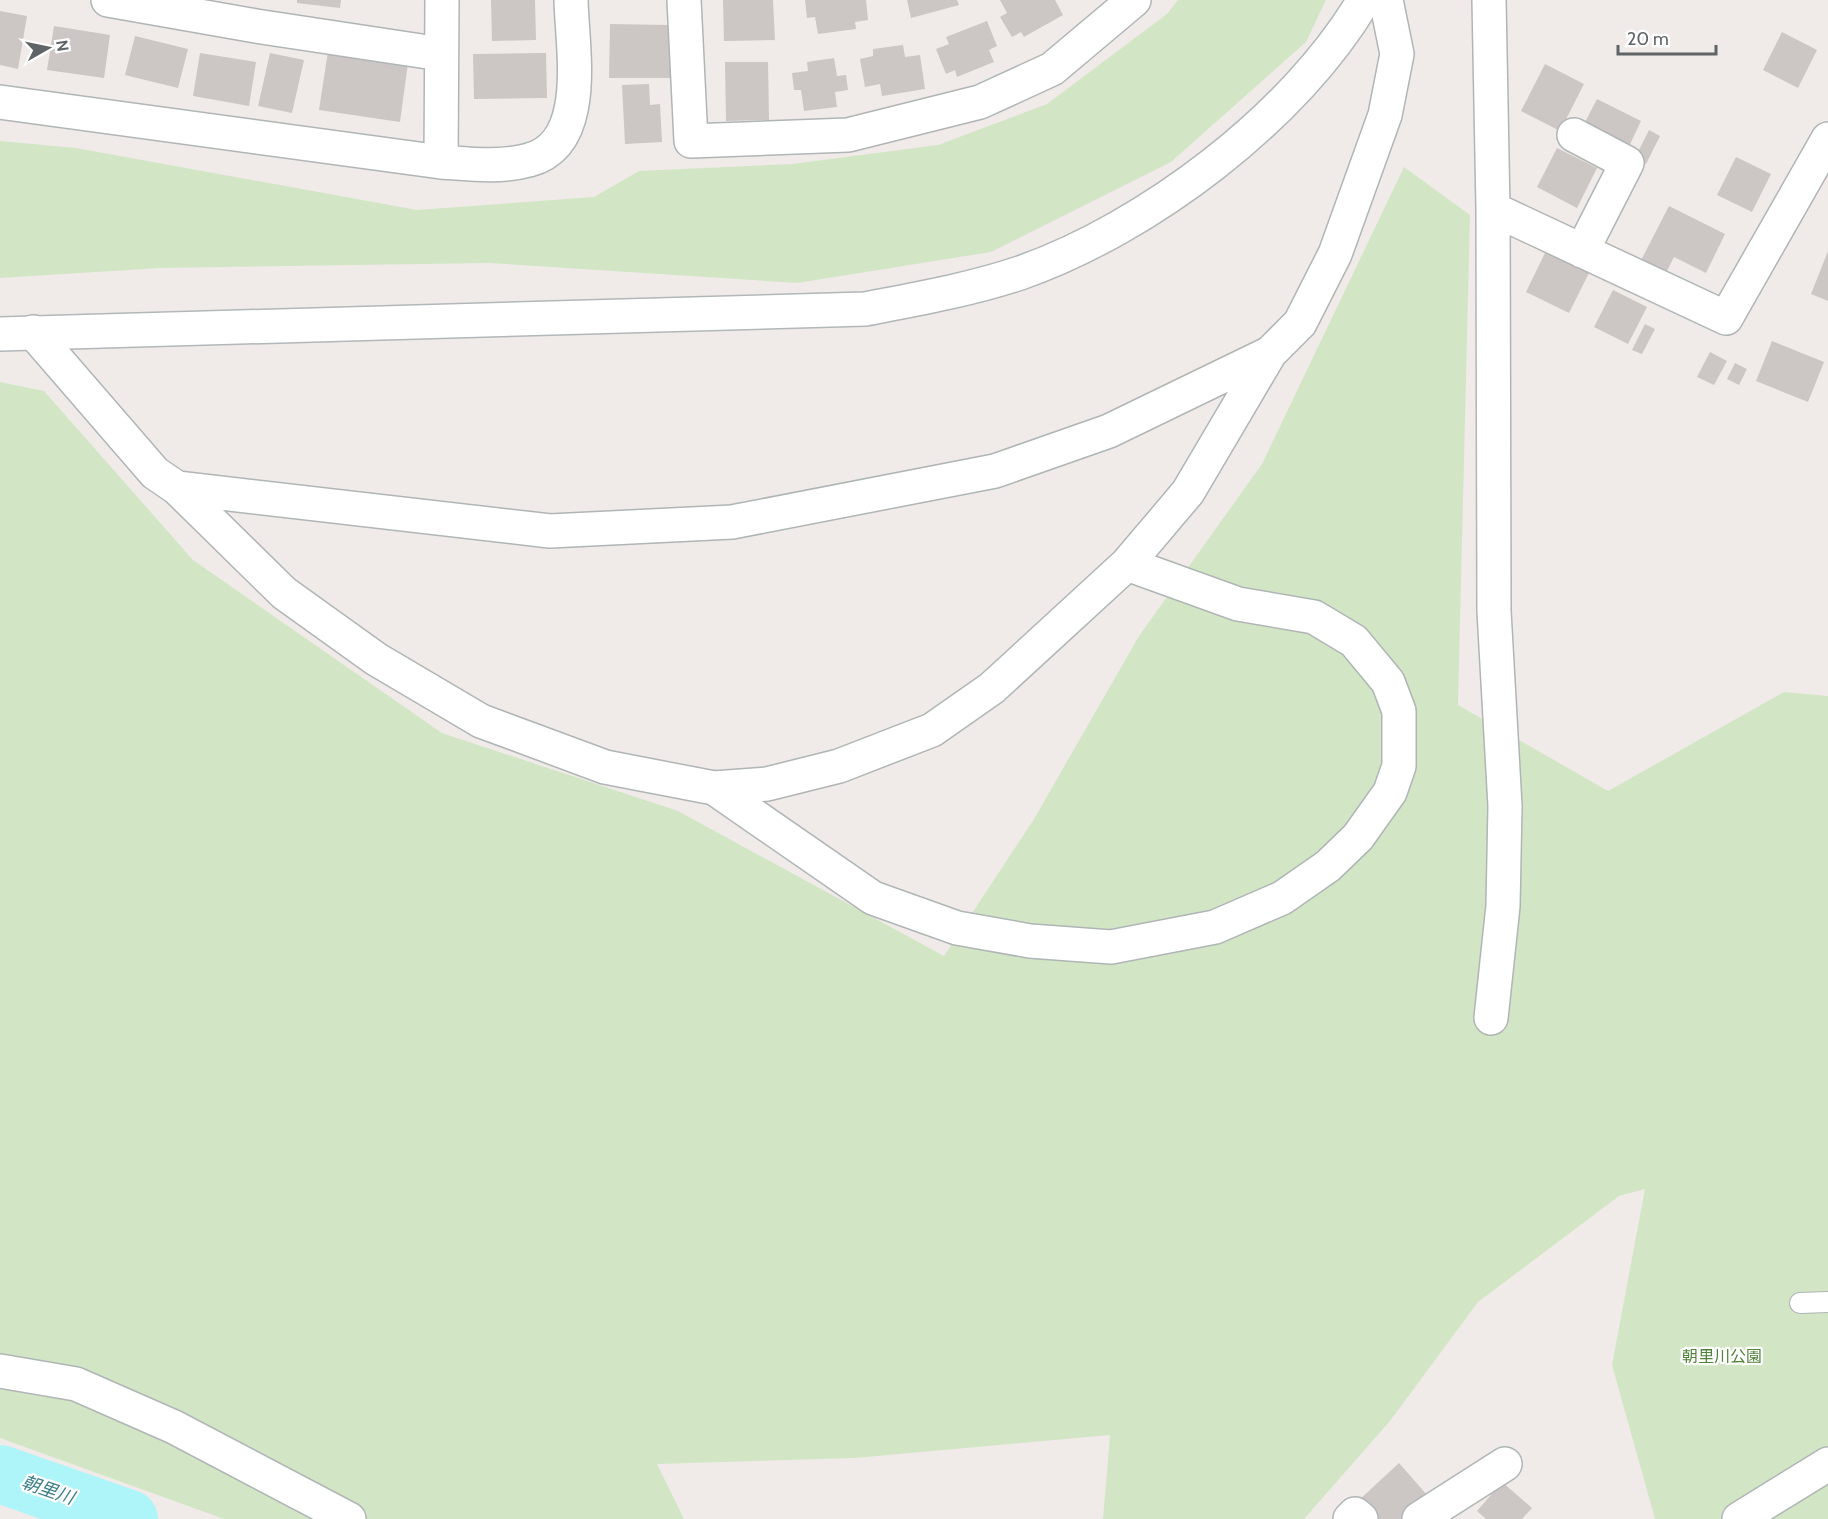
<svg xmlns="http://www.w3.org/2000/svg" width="1828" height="1519" font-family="Cabin,'Noto Sans JP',sans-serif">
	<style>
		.green { fill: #d2e6c6 }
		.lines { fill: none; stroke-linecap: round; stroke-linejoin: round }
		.river { stroke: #aef5fa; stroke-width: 58 }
		.building { fill: #ccc6c4 }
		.lane-casing { stroke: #b0b5b6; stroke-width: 22 }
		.street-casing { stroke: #b0b5b6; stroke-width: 36 }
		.secondary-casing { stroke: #b2b7b9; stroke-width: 36 }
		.lane { stroke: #fff; stroke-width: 20 }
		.street { stroke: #fff; stroke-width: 33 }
		.secondary { stroke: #fff; stroke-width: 33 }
		.labels { text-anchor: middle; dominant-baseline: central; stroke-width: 4.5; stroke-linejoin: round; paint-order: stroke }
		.park-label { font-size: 16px; fill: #52823b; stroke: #fff }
		.water-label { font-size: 18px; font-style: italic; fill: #3d808a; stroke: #fff }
	</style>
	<rect width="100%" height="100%" fill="#f0ebe8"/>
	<path class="green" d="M1178,0H1326L1306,42L1171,162L991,252L797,283L489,263L161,268L0,278V141L76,148L417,210L594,197L639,171L792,164L938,145L1047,104L1167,14Z
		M1404,167L1470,215L1458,705L1608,791L1784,692L1828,696V1519H1655L1612,1365L1645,1189L1619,1196L1478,1302L1390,1421L1304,1519H1103L1110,1435L855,1458L657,1464L684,1519H224L0,1438V382L44,391L193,560L442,733L678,811L944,956L1034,819L1139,636L1262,464Z"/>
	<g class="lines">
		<path class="river" d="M0,1474L129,1519"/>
	</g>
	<path class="building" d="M297,0H341L340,8L297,3Z
		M491,0H535L536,40L492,41Z
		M723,0H773L775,40L724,41Z
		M805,0H866L868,20L855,22L856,29L818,34L815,17L807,18Z
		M907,0H957L959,5L911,18Z
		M1000,0H1055L1063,15L1024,37L1021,32L1012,37L1000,17L1007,13Z
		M0,11L27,16L18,69L0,65Z
		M987,21L997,46L989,50L994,62L957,77L955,70L946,74L936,49L949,44L946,37Z
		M610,24L670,25V78H609Z
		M54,26L110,35L104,78L47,70Z
		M1782,32L1817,50L1798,88L1763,70Z
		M135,36L188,49L178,88L125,75Z
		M903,45L905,57L920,55L925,89L882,96L880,84L865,87L860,59L873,56V49Z
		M328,51L408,63L400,122L319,110Z
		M200,53L256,62L249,106L193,96Z
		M270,53L304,60L292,113L258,106Z
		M546,53L547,98L474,99L473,54Z
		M834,58L837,76L846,75L848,90L835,92L837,107L804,111L801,90H794L792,73L808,71L807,62Z
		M725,62H768L769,120L726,121Z
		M1545,64L1584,84L1560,131L1521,111Z
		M649,84L650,105L660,104L662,142L625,144L622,85Z
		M1597,99L1641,121L1624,157L1579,134Z
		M1649,130L1660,136L1646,164L1635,158Z
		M1557,148L1597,168L1577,208L1537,187Z
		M1736,157L1771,174L1752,212L1717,195Z
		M1669,206L1725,234L1706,273L1674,257L1661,283L1636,270Z
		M1546,251L1589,273L1569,313L1526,292Z
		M1828,251V301L1811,294Z
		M1613,290L1647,307L1628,344L1594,327Z
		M1645,324L1655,329L1642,354L1632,350Z
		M1772,341L1824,362L1808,402L1756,381Z
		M1710,352L1727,361L1714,385L1697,377Z
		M1735,363L1747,369L1739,385L1727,379Z
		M1399,1463L1427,1495L1401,1519H1375L1358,1501Z
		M1502,1482L1532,1508L1522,1519H1486L1477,1511Z"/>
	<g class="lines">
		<defs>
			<path id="lane" d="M1800,1303L1828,1302"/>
			<path id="street" d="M108,0L256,26L441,54
				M684,0L691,141L848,135L980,102L1052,69L1134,0
				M1489,0L1493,209L1494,611L1505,806L1503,906L1491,1018
				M0,102L441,162C470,164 501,168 529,160C591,144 572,48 571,0
				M1574,135L1627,163L1582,251
				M441,162L442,0
				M1493,209L1726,318L1828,139
				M33,332L155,473L177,488L284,593L376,659L481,721L605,767L714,788L767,784L839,766L932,730L992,688L1127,564L1188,492L1270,353L1300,323L1335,254L1385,115L1397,54L1386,0
				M177,488L550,531L732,522L995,471L1109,431L1270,353
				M714,788L873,898L957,928L1030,941L1111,947L1215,927L1282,898L1328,866L1358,837L1390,792L1399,766V711L1388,682L1354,641L1314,617L1238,604L1127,564
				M0,1371L76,1384L174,1427L349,1519
				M1350,1519L1355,1514L1361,1519
				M1419,1519L1505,1464
				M1739,1519L1828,1464"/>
			<path id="secondary" d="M0,334L865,309C917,299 969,290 1020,273C1148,228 1295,117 1364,0"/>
		</defs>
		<use href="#lane" class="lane-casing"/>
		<use href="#street" class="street-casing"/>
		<use href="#secondary" class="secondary-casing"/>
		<use href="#lane" class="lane"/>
		<use href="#street" class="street"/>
		<use href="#secondary" class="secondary"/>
	</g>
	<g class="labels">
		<g class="park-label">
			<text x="1722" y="1356">朝里川公園</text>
		</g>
		<g class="water-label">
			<text transform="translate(48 1490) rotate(19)">朝里川</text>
		</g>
	</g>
	<g transform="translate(48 48) rotate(81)" stroke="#ffffff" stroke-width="4.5" paint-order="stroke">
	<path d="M0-4.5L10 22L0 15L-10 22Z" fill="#5f6567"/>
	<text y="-9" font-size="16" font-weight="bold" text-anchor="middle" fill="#5f6567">N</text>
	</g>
	<path d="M1618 45v9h98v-9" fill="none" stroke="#5f6567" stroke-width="3"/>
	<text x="1627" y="45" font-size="18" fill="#5f6567" stroke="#ffffff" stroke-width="4.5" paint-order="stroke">20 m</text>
</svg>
